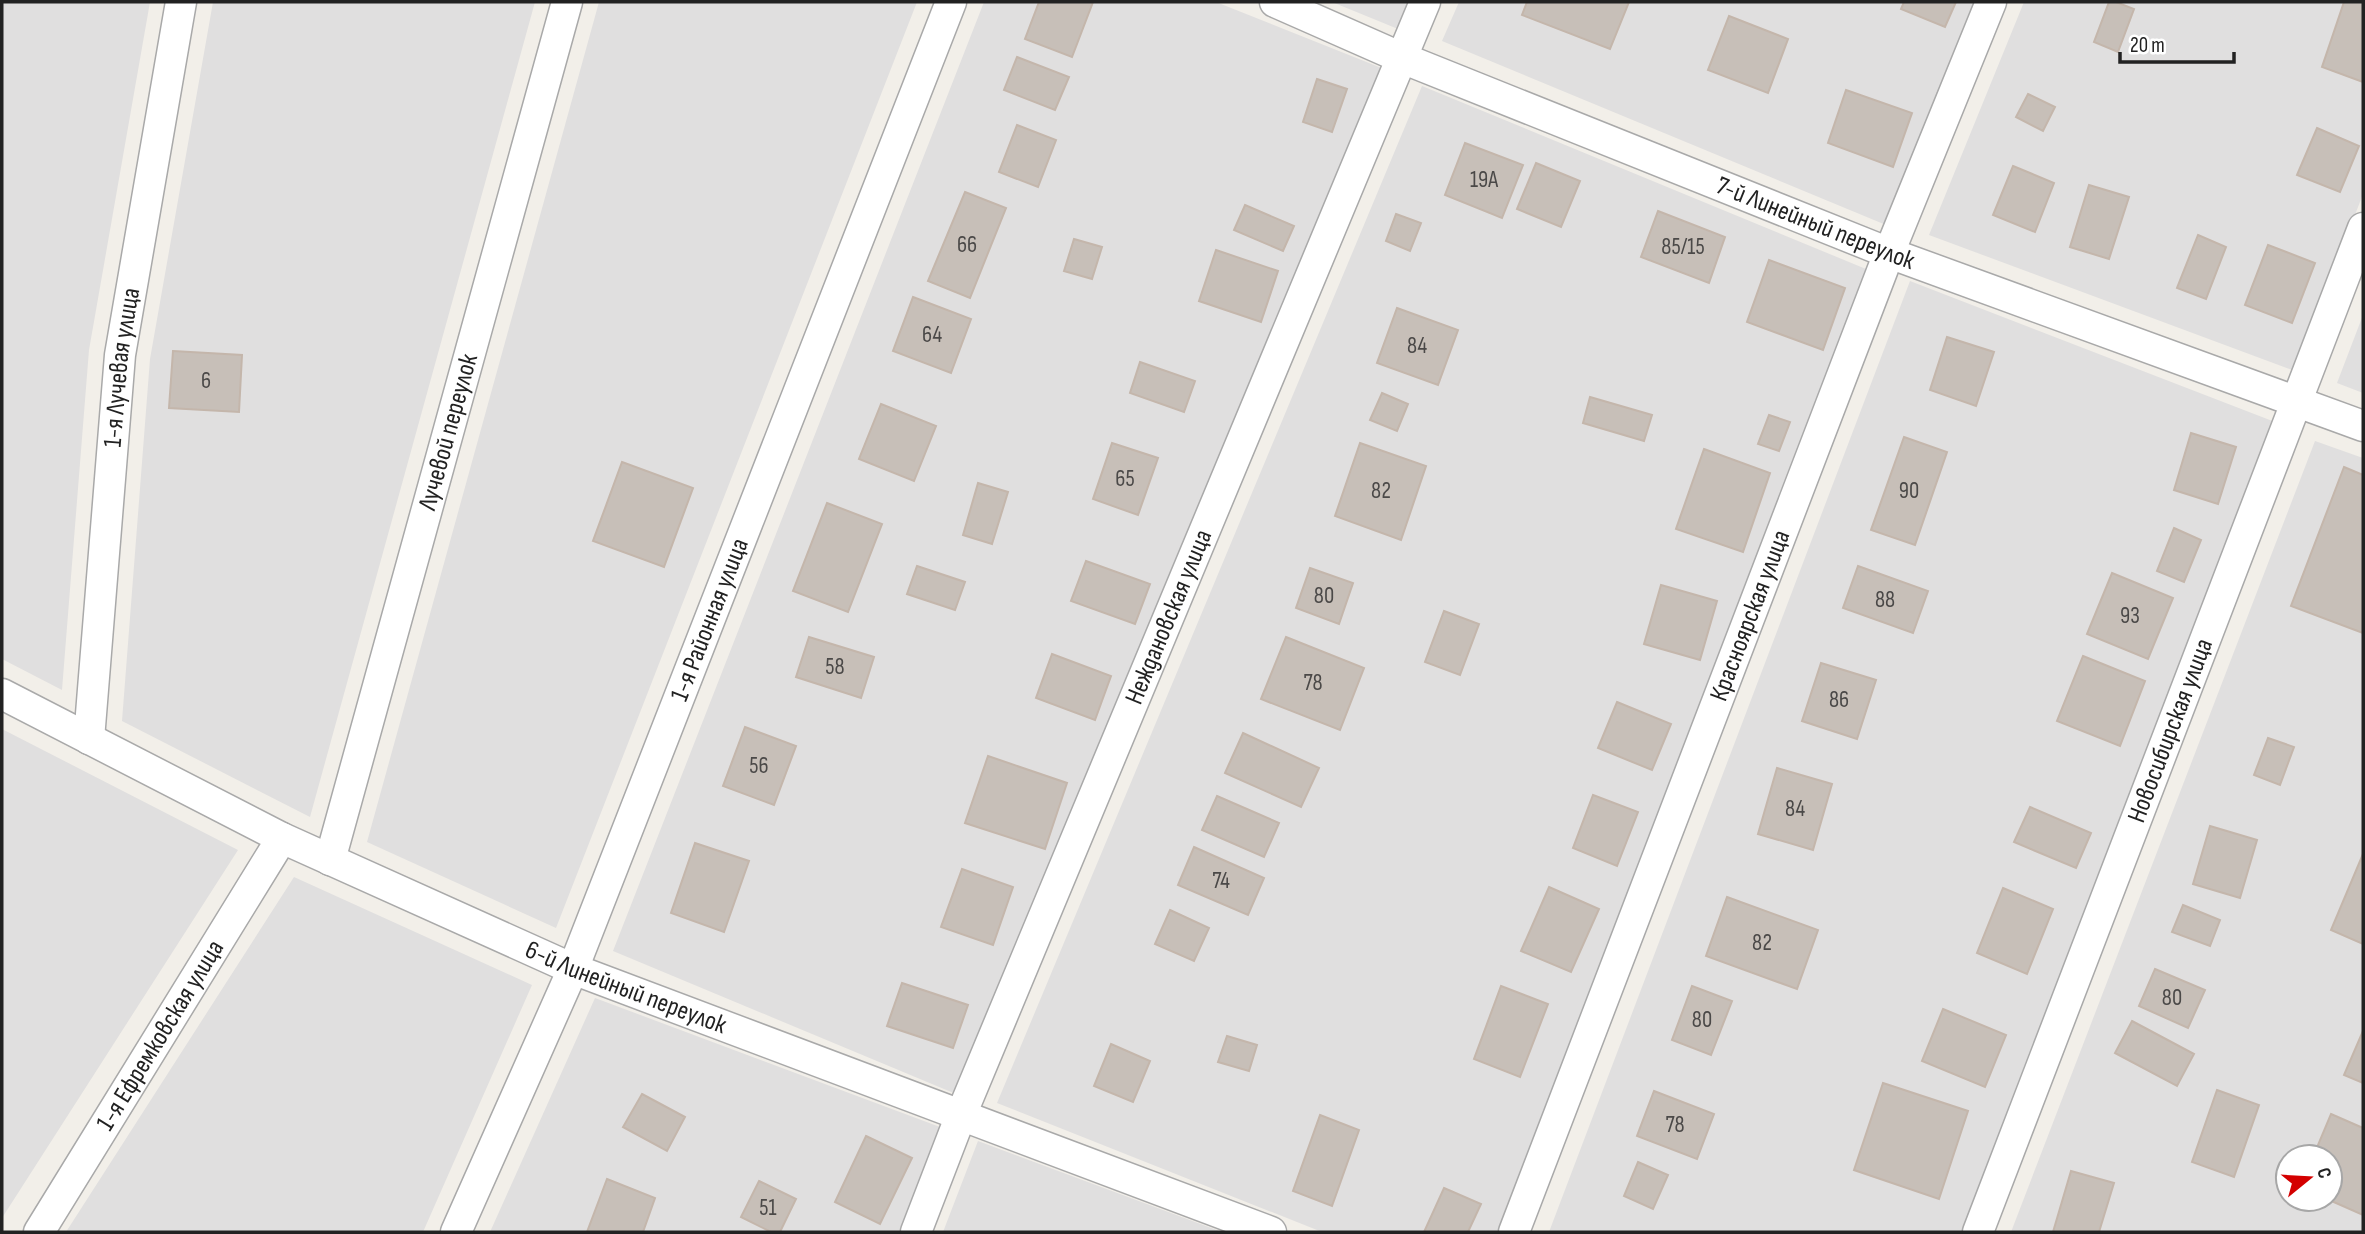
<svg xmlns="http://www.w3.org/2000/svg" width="2365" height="1234" font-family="'Sofia Sans Condensed',sans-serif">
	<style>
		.residential { fill: #e0dfdf; fill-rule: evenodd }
		.building { fill: #c7bfb8; stroke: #c4b6ab; stroke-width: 2 }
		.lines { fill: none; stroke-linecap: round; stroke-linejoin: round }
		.minor-casing { stroke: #a9a9a9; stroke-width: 33 }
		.minor { stroke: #fff; stroke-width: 30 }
		.labels { text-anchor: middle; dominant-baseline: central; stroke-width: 7; stroke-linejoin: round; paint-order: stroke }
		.number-label { font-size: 23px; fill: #4b4948 }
		.street-label { font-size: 26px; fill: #222; stroke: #fff }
	</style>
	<rect width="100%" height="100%" fill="#f2efe9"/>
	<path class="residential" d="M2,2H150L89,350L62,690L2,659Z
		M213,2H535L310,817L122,721L150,359Z
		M599,2H917L556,928L367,842Z
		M984,2H1216L1384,69L956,1094L613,951Z
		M1332,2H1409L1398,29Z
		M1459,2H1976L1886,225L1442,41Z
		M2024,2H2363V194L2295,371L1929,235Z
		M1422,86L1866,269L1497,1232H1322L997,1103Z
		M1910,281L2275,422L1963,1232H1549Z
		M2363,315V393L2337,383Z
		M2315,441L2363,458V1232H2011ZM2288,1157H2330V1199H2288Z
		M2,729L238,850L2,1218Z
		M294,877L532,985L423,1232H66Z
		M595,998L940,1127L899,1232H490Z
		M978,1141L1222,1232H943Z"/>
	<path class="building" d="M1039,2H1093L1072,57L1025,39Z
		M1527,2H1629L1610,49L1522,15Z
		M1904,2H1956L1945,27L1901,9Z
		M2109,2H2116L2134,9L2118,52L2094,42Z
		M2344,2H2363V82L2322,67Z
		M1729,16L1788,39L1768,93L1708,70Z
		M1017,57L1069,77L1055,110L1004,90Z
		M1317,79L1347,89L1332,132L1303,122Z
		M1846,90L1912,113L1893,167L1828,143Z
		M2028,94L2055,107L2043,131L2016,117Z
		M1017,125L1056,140L1038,187L999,172Z
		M2317,128L2359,146L2340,192L2297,175Z
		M1465,143L1523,165L1502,218L1445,195Z
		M1536,163L1580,181L1561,227L1517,209Z
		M2013,166L2054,183L2035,232L1993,215Z
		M2089,185L2129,197L2109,259L2070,247Z
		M965,192L1006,208L970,298L928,281Z
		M1245,205L1294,226L1283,251L1234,230Z
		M1658,211L1725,237L1709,283L1641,257Z
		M1396,214L1421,223L1410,251L1386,241Z
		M2198,235L2226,247L2206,299L2177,288Z
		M1074,239L1102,247L1092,279L1064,271Z
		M2268,245L2315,263L2292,323L2245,305Z
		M1216,250L1278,271L1261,322L1199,301Z
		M1769,260L1845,288L1823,350L1747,322Z
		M913,297L971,319L951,373L893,351Z
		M1397,308L1458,330L1438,385L1377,363Z
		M1947,337L1994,352L1976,406L1930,390Z
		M173,351L242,355L239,412L169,408Z
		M1140,362L1195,381L1184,412L1130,393Z
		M1382,393L1408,404L1397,431L1370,420Z
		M1590,397L1652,415L1644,441L1583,423Z
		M881,404L936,426L914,481L859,459Z
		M1769,415L1790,422L1779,451L1758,444Z
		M2191,433L2236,447L2218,504L2174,490Z
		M1904,437L1947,452L1915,545L1871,530Z
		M1112,443L1158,458L1138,515L1093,499Z
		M1360,443L1426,466L1401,540L1335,516Z
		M1704,449L1770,473L1743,552L1676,529Z
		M622,462L693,488L664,567L593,541Z
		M2344,467L2363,475V633L2291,606Z
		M978,483L1008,492L992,544L963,535Z
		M827,503L882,524L848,612L793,591Z
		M2174,528L2201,540L2184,582L2157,571Z
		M1086,561L1150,584L1135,624L1071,601Z
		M917,566L965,582L955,610L907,594Z
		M1858,566L1928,591L1913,633L1843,608Z
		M1310,568L1353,583L1339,624L1296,608Z
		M2112,573L2173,598L2148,659L2087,634Z
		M1661,585L1717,601L1700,660L1644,644Z
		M1444,611L1479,624L1460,675L1425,662Z
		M809,637L874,657L861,698L796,677Z
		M1286,637L1364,668L1340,730L1261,699Z
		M1052,654L1111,676L1095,720L1036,698Z
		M2083,656L2145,681L2120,746L2057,721Z
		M1821,663L1876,680L1857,739L1802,721Z
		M1617,702L1671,724L1652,770L1598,748Z
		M745,727L796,746L774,805L723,786Z
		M1243,733L1319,768L1301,807L1225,773Z
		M2268,738L2294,747L2280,785L2254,775Z
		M988,756L1067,783L1045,849L965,823Z
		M1777,768L1832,784L1813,850L1758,834Z
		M1593,795L1638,812L1617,866L1573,848Z
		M1217,796L1279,823L1264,857L1202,830Z
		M2030,807L2091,833L2076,868L2014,842Z
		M2210,826L2257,840L2240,898L2193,884Z
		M695,843L749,861L724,932L671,913Z
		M1194,847L1264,878L1248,915L1178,885Z
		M2363,854V944L2331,930Z
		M962,869L1013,887L993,945L941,927Z
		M1549,887L1599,909L1571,972L1521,951Z
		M2003,888L2053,909L2027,974L1977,953Z
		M1727,897L1818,930L1797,989L1706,956Z
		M2183,905L2220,920L2210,946L2172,932Z
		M1170,910L1209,928L1194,961L1155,944Z
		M2155,969L2205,990L2188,1028L2139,1006Z
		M902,983L968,1005L953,1048L887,1026Z
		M1501,986L1548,1004L1520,1077L1474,1059Z
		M1692,986L1732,1001L1711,1055L1672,1040Z
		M1943,1009L2006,1035L1985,1087L1922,1061Z
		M2132,1021L2194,1054L2177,1086L2115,1053Z
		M2363,1031V1083L2344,1075Z
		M1227,1036L1257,1045L1249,1071L1218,1062Z
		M1111,1044L1150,1061L1133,1102L1094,1086Z
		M1883,1083L1968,1111L1939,1199L1854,1170Z
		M2217,1090L2259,1105L2234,1177L2192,1162Z
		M1654,1091L1714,1114L1697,1159L1637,1136Z
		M642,1094L685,1117L667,1151L623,1127Z
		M2331,1114L2363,1128V1215L2327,1199H2330V1157H2313Z
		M1320,1115L1359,1130L1332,1206L1293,1191Z
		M866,1136L912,1158L880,1224L835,1202Z
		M1638,1162L1668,1175L1653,1209L1624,1196Z
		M2071,1171L2114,1183L2099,1232H2053Z
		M607,1179L655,1198L643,1232H587Z
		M759,1181L796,1199L780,1232H771L741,1217Z
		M1444,1188L1481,1204L1468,1232H1424Z"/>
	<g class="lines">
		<defs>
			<g id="minor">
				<path id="s1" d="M1275,2L1402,58L1889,253L2363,426"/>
				<path id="s2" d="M2,694L282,838L573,969L1271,1232"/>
				<path id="s3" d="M89,739L120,355L181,2"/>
				<path id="s4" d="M330,860L567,2"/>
				<path id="s5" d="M39,1232L282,838"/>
				<path id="s6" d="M456,1232L573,969L951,2"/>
				<path id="s7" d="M916,1232L961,1115L1425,2"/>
				<path id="s8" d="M1514,1232L1889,253L1991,2"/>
				<path id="s9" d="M1978,1232L2363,228"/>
			</g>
		</defs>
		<use href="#minor" class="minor-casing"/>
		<use href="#minor" class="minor"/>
	</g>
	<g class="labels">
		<g class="number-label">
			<text x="1484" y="180">19А</text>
			<text x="967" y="245">66</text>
			<text x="1683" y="247">85/15</text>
			<text x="932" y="335">64</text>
			<text x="1417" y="346">84</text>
			<text x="206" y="381">6</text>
			<text x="1125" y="479">65</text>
			<text x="1381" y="491">82</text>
			<text x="1909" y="491">90</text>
			<text x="1324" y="596">80</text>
			<text x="1885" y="600">88</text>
			<text x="2130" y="616">93</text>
			<text x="835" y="667">58</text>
			<text x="1313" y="683">78</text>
			<text x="1839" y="700">86</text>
			<text x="759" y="766">56</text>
			<text x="1795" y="809">84</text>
			<text x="1221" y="881">74</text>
			<text x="1762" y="943">82</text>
			<text x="2172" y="998">80</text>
			<text x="1702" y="1020">80</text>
			<text x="1675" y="1125">78</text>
			<text x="768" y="1208">51</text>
		</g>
		<g class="street-label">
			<text stroke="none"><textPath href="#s1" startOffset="584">7-й Линейный переулок</textPath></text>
			<text stroke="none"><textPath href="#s3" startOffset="373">1-я Лучевая улица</textPath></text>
			<text stroke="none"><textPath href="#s4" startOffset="444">Лучевой переулок</textPath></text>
			<text stroke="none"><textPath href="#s7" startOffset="665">Неждановская улица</textPath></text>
			<text stroke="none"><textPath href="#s8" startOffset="660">Красноярская улица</textPath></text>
			<text stroke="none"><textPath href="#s6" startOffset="663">1-я Районная улица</textPath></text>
			<text stroke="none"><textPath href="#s9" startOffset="537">Новосибирская улица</textPath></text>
			<text stroke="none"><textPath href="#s2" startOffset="690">6-й Линейный переулок</textPath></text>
			<text stroke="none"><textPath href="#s5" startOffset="231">1-я Ефремковская улица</textPath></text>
		</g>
	</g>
	<rect width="2365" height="1234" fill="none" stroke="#222222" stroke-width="7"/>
	<g transform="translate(2309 1178) rotate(72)"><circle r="33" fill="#ffffff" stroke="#a7a7a7" stroke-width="2"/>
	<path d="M0-5L12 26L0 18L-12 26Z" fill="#d40000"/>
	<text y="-10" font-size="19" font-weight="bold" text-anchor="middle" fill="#222222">С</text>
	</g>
	<path d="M2120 52v10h114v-10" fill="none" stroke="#222222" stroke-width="3.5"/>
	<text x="2130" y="52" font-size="21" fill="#222222" stroke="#ffffff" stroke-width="5" paint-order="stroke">20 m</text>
</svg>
